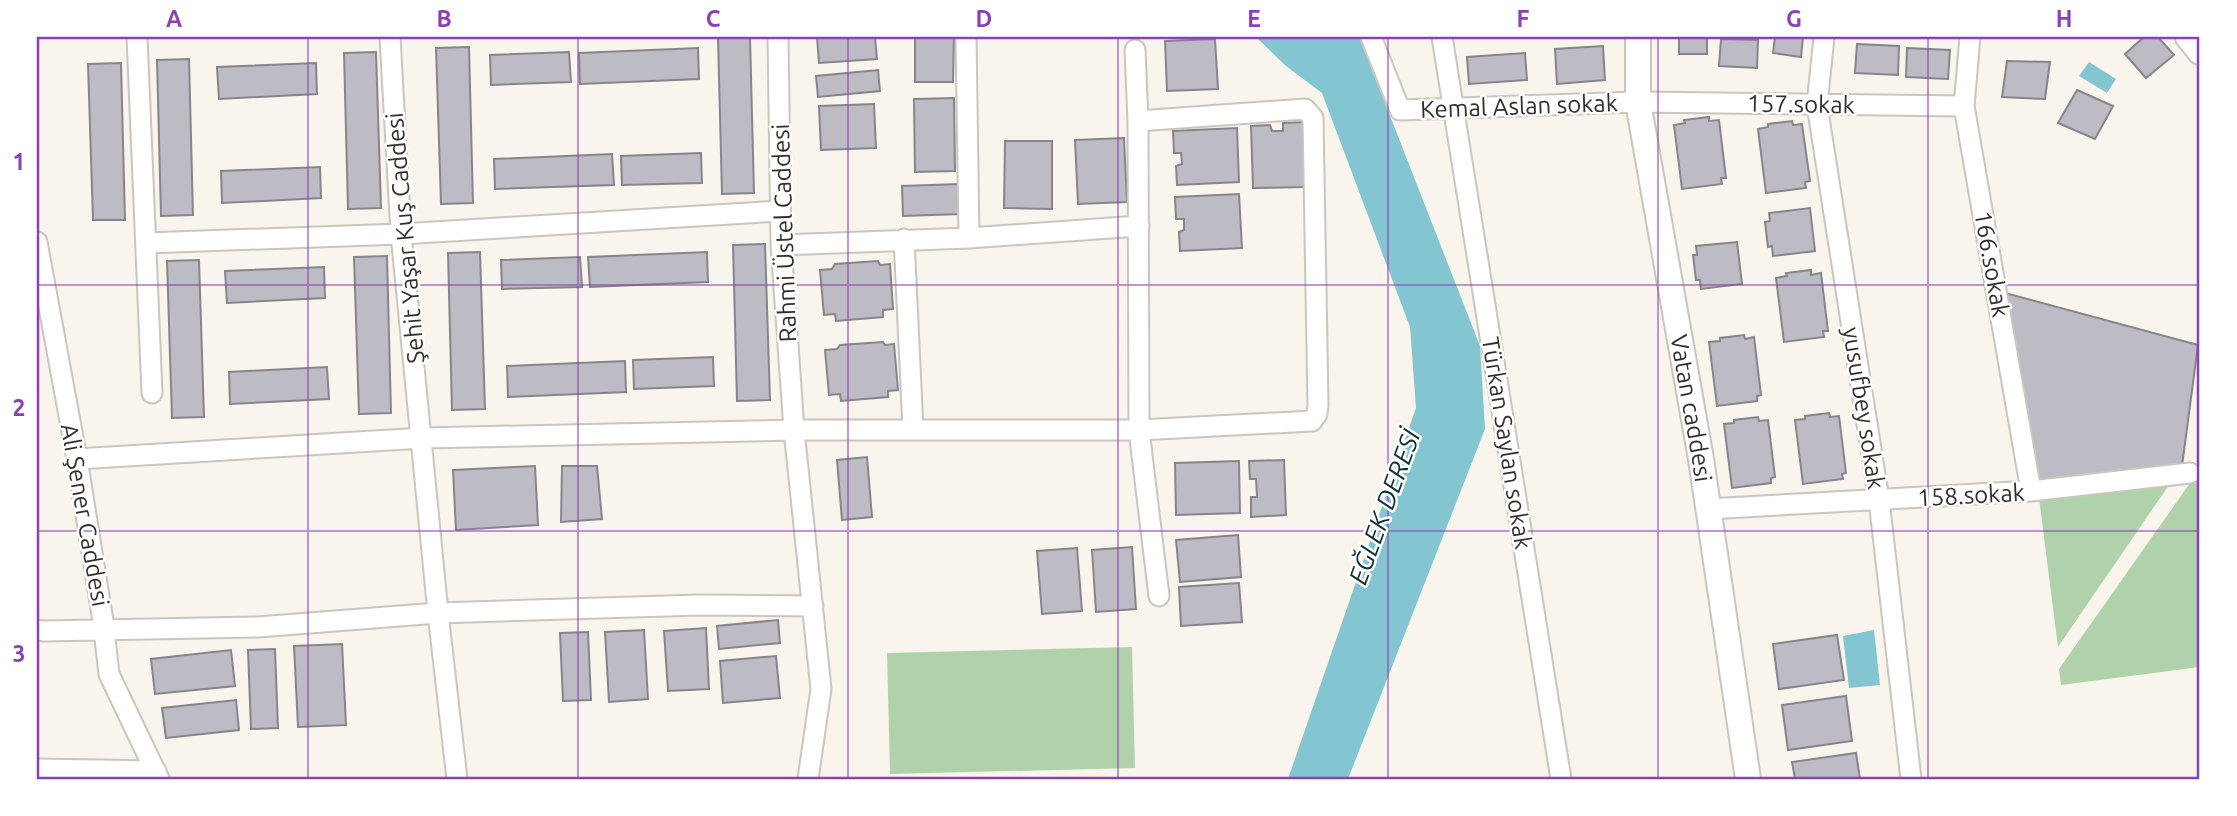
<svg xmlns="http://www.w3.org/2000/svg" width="2237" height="816" font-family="Ubuntu,sans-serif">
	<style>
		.green { fill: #afd2aa }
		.water { fill: #83c5d1 }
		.building { fill: #bdbbc4; stroke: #86858c; stroke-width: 2 }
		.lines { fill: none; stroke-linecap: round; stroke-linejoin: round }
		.minor-casing { stroke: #cac6be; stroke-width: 23 }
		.tertiary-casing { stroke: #cac6be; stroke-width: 28 }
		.minor { stroke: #fff; stroke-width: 19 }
		.tertiary { stroke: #fff; stroke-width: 24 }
		.grid { fill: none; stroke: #8a41b3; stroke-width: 2; stroke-opacity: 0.55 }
		.labels { text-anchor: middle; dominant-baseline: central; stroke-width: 5; stroke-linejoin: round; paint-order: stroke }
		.street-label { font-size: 24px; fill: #32302d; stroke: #fff }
		.water-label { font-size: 26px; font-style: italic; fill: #103137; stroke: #fff }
		.neatline { fill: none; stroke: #8a41b3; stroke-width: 2.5 }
		.grid-label { font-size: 23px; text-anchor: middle; font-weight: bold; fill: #8a41b3 }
	</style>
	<rect width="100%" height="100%" fill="#f9f5ed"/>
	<path class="green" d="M2200,438V667L2061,685L2059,669L2195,476Z
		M2171,482L2058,647L2039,498Z
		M1132,647L1135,768L890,774L887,653Z"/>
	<path class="water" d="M1256,37H1356L1360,39L1480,346L1485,429L1348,779H1288L1416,408L1410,327L1322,93L1286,66Z
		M2089,62L2116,79L2107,93L2079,76Z
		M1874,630L1880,685L1849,688L1843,636Z"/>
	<path class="building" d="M750,37L754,193L722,194L718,38Z
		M817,37H875L877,59L819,63Z
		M915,37H954L953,82H915Z
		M1679,37H1707V54H1679Z
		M1775,37H1803L1801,57L1773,53Z
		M2144,37H2158L2174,55L2146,78L2125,54Z
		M1215,39L1218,89L1167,91L1165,41Z
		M1721,39L1758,40L1757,68L1719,66Z
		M1857,44L1899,46L1898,75L1855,73Z
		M1603,46L1605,80L1557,84L1555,49Z
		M469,47L473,203L441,204L436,48Z
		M698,48L699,79L580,84L579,53Z
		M1907,48L1950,50L1948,79L1906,77Z
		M376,52L381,208L348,209L344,53Z
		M569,52L571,82L491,85L490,55Z
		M1525,53L1527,80L1469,84L1467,57Z
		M189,59L193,215L161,216L157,60Z
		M2007,61L2050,62L2045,99L2002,97Z
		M121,63L125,220H93L88,64Z
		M316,63L317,94L219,99L217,67Z
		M878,70L880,91L818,97L816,76Z
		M2077,90L2113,106L2095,139L2058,123Z
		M954,98L955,171L915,172L914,99Z
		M874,104L876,148L821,150L819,106Z
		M1709,117V121L1719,120L1726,178H1721L1722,184L1682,189L1674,125L1685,123L1684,120Z
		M1792,121L1793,125L1802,124L1810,181L1805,182L1806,188L1766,193L1758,129L1768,127V124Z
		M1305,122L1307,187L1253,188L1251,126L1270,125L1272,131H1283V123Z
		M1237,128L1239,182L1177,185L1176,166L1182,164L1181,153H1174L1173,131Z
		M1124,138L1127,202L1078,204L1075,140Z
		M1005,141H1052V209L1004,208Z
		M701,153L702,183L622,185L621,156Z
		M612,154L614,185L495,189L494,159Z
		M320,167L321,198L222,203L221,171Z
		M959,184L961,214L903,216L902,186Z
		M1239,194L1242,248L1180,251L1179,232L1184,230V219H1176L1175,197Z
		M1810,208L1815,251L1773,256L1772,246L1768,247L1765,222L1770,221L1769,213Z
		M1737,242L1742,284L1701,289L1700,280H1696L1693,255H1697L1696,246Z
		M765,244L770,400L737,401L733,245Z
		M480,252L485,409L452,410L448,253Z
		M707,252L708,282L590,287L588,257Z
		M387,256L391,413L359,414L354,257Z
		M580,257L582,287L502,289L501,260Z
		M199,260L204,417L172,418L167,261Z
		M878,261L880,265L890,264L893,309L883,310V317L836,321L835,314L824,315L820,270L832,269L835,264Z
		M324,267L325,298L227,303L225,271Z
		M1811,270V275L1821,273L1828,331H1823L1824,337L1784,342L1776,278L1787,276L1786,273Z
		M2005,293L2198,345L2182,466L2036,484Z
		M1744,335L1745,339L1754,337L1761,395L1757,396V401L1717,406L1709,342L1720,341V338Z
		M883,342L885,345L894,344L898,390L888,391V397L841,401L840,394L829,395L825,350L837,349L840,345Z
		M713,357L714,386L634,389L633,360Z
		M625,361L626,392L508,397L507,366Z
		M327,367L329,399L230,404L229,372Z
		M1829,413L1830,417L1839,416L1846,473L1842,474L1843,479L1803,484L1795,420L1805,419V416Z
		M1758,417L1759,421L1768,420L1775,477L1771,478V483L1732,488L1724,424L1734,423V420Z
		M867,457L872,517L842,520L837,460Z
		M1284,460L1286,515L1251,517V497H1257L1256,479H1250L1249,461Z
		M1239,461L1240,513L1176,515L1175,463Z
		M535,466L538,525L456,530L453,470Z
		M562,466H597L602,519L561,522Z
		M1238,535L1241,577L1180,582L1176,540Z
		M1132,547L1136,609L1096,612L1092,550Z
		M1077,548L1082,611L1042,614L1037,551Z
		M1239,583L1242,622L1181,626L1179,587Z
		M778,620L780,643L719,649L717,626Z
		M706,628L709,689L668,691L664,631Z
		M644,630L648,699L609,702L605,632Z
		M588,632L591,700L563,701L560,633Z
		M1837,635L1844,680L1779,689L1773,644Z
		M342,644L346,725L298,727L294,646Z
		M275,649L278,728L251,729L248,650Z
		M231,650L235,686L155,694L151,659Z
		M776,656L780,698L723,703L720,661Z
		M1846,696L1852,741L1788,750L1782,705Z
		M236,700L239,730L166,738L162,708Z
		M1856,753L1860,779H1795L1792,762Z"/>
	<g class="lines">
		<defs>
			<path id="minor" d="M137,37L152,393
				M390,37L401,234L438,613L457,779
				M778,37L781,245L794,430L821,689L808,779
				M966,37L969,238
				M1371,37L1400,110L1638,102L1964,106
				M1442,37L1561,779
				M1824,37L1817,105L1879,500L1911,779
				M1970,37L1964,106L2031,491
				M1135,50L1138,121L1139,430L1159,596
				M904,239L913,429
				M37,242L77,459L103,621L109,674L159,779
				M146,243L401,234L779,211
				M781,245L969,238L1139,226
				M77,459L423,438L794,430H1139L1312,421L1317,414L1318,405L1313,118L1305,109L1138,121
				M1708,509L2031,491L2190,473
				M37,630L43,631L258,627L438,613L699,605L813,606
				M37,769L156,771"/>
			<g id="tertiary">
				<path id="s1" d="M1638,37V102L1701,459L1748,779"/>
				<path d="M2188,37L2200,52"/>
			</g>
		</defs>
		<use href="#minor" class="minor-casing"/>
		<use href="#tertiary" class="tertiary-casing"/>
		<use href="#minor" class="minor"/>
		<use href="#tertiary" class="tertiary"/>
	</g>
	<path class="grid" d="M308,37V779M578,37V779M848,37V779M1118,37V779M1388,37V779M1658,37V779M1928,37V779M37,285H2200M37,531H2200"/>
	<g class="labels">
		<g class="street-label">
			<text transform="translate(1801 104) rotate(1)">157.sokak</text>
			<text transform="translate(1519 106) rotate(-2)">Kemal Aslan sokak</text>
			<text transform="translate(784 233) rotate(-92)">Rahmi Üstel Caddesi</text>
			<text transform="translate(405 238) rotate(-95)">Şehit Yaşar Kuş Caddesi</text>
			<text transform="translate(1992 264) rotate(80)">166.sokak</text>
			<text stroke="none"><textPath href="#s1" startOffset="376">Vatan caddesi</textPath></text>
			<text transform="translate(1864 408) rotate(81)">yusufbey sokak</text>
			<text transform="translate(1507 443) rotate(81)">Türkan Saylan sokak</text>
			<text transform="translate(1971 495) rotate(-3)">158.sokak</text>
			<text transform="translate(85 515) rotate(80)">Ali Şener Caddesi</text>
		</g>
		<g class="water-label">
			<text transform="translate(1384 507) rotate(-70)">EĞLEK DERESİ</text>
		</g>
	</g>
	<rect width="2237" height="816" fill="none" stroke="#ffffff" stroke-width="77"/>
	<rect x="38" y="38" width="2160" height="740" class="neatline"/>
	<g class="grid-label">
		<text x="174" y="27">A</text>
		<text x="444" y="27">B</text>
		<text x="713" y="27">C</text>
		<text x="984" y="27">D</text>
		<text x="1254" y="27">E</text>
		<text x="1523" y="27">F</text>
		<text x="1794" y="27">G</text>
		<text x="2064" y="27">H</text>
		<text x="19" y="170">1</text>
		<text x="19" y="416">2</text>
		<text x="19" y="662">3</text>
	</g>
</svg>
